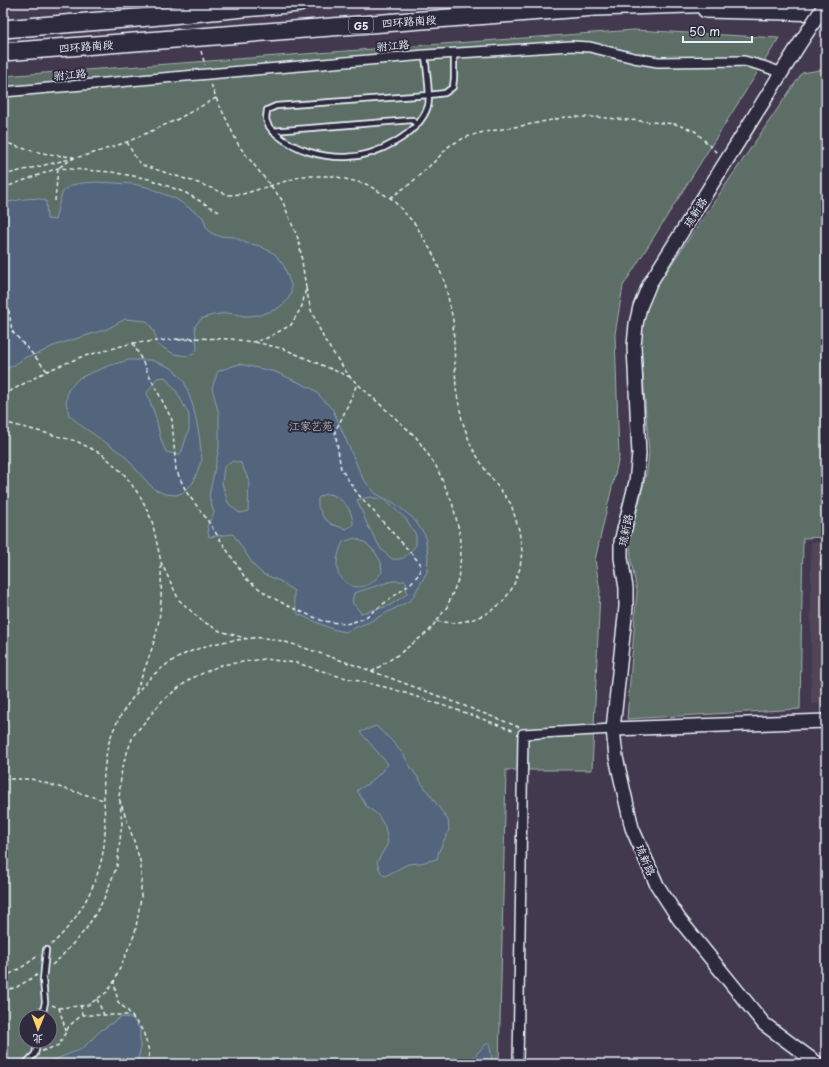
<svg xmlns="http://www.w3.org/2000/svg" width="829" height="1067" font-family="'Playpen Sans','LXGW WenKai TC',sans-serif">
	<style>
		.built { fill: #514459 }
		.green { fill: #5c6e65; stroke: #a2b0ae; fill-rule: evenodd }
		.water { fill: #52657d; stroke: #8e9dae; fill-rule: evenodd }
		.building { fill: #735d74; stroke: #e8f1f8 }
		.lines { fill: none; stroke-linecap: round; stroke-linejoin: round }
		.lane-casing { stroke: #e8f1f8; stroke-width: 8 }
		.street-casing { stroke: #e8f1f8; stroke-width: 12 }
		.secondary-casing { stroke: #e8f1f8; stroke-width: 16 }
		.highway-casing { stroke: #e8f1f8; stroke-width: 20 }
		.path { stroke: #e8f1f8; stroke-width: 1.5; stroke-dasharray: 4 3; stroke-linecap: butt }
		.lane { stroke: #2f2a3d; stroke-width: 4.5 }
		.street { stroke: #2f2a3d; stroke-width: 9 }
		.secondary { stroke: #2f2a3d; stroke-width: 13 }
		.highway { stroke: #2f2a3d; stroke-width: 17 }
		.secondary-bridge-casing { stroke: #e8f1f8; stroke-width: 16; stroke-linecap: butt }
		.secondary-bridge { stroke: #2f2a3d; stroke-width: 13 }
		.labels { text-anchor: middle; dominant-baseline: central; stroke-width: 4; stroke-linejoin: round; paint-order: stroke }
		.shield { fill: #2f2a3d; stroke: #b0b5c0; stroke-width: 1 }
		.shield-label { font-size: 10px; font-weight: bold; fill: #e8f1f8 }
		.street-label { font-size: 11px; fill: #e8f1f8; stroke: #2f2a3d }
		.park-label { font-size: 11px; fill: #a9b6b6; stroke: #2f2a3d }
	</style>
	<rect width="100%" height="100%" fill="#43394e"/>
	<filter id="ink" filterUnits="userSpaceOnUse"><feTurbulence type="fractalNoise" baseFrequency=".025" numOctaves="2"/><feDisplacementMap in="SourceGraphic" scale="8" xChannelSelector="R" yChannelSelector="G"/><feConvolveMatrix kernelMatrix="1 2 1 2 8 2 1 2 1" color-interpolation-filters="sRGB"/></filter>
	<g filter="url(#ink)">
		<path class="built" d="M811,542H826V703L811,704Z"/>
		<path class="green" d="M634,30L779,38L623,286L615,334L619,457L595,560L600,591L592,770H506L499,1064H3V76ZM26,1017H50V1041H26Z
			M826,69V537L803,538L800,709L627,719L637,591L631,561L630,540L647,470L649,453L642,363L639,347L641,327L645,311L656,287L802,73Z"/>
		<path class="water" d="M96,182L133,184L147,187L176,199L203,217L206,226L211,233L219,236L234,237L246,243L260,246L275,254L284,266L291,285V294L286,302L277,309L260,315L245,316L228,313L213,315L201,319L195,326L197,349L194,354L187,356L174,354L158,345L154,332L150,325L146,321L125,319L107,329L53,346L40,353L26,357L13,366L3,369V203C16,201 34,195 46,201L47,219L55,220C57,213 60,197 63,192C69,182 87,183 96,182Z
			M128,360H151L172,368L184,381L193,406L199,434L202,459L193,483L182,493L176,495L165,494L154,489L140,474L124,455L83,427L69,415L66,403L68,390L79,378L108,366ZM165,377L177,392L189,415V429L182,451L179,455L166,452L161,440L156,418L147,393L157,378Z
			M239,364L276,372L313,389L333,410L363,479L376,494L394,503L413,518L425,535L428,555L427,572L411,600L369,622L345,632L332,629L298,614L294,601V591L280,581L263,574L255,567L233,534L209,537L207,526L214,513L209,496L219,448V414L212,388L218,371ZM233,461L241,463L249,481L248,511L242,513L238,512L228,503L222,483L224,467ZM325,494C328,494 332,494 335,496C346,502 353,512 353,525L346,529L331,524L324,518L318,507V498ZM370,497L385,500L406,519L416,535V545C408,554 405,561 392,559L381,549L367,524L357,500ZM355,538L366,543L375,552L381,562L382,572C379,575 377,578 374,581C362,590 349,589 341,577C340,575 338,574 338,572C335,564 339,549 343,542ZM392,581H406L407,594L389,606L361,613L352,602L354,593Z
			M376,726L391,740L404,755L411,768L448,820L449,830L439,851L437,859L420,863L408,864L385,876C380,874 379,867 377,862L388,843L385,827L378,815L366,806L357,790C370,784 379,775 388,764L360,732Z
			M121,1017L132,1018L140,1029V1050L137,1064H43L82,1049L100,1031Z
			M489,1043L493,1064H467L485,1045Z"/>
		<path class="building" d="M823,552L826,553V566L820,565Z"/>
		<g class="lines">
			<defs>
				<path id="lane" d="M425,55C426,67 431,96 428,106C419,135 376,156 347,157C322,158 295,150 276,134C273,131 268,127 267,122C265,119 267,114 267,110L276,106L429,95L445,93L453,87L454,78V53
					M272,131L412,120L417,125
					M42,1017L45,1002L43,980L46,950
					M25,1064L35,1054L38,1041"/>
				<path id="street" d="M3,92L425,55L571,46L590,47L634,58L658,62L744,61L763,66L782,73
					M518,1064L523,734L613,729"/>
				<path id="secondary" d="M795,51L650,283L640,307L636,324L634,346L639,454L636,482L621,542V558L626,588V607L613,729L616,757L632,828L657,885L679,919L764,1024L818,1064
					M613,729L826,721"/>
				<path id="highway" d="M706,9L826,12
					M3,29L149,17L299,3
					M3,52L595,7L720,3"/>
			</defs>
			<use href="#lane" class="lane-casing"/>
			<use href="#street" class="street-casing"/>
			<use href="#secondary" class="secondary-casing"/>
			<use href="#highway" class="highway-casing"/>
			<path class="path" d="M201,51L205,65
				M3,141C25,151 50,155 74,157
				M127,142L135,157L142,165L198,183L229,195L243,194L303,176H333L366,184L392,199L415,224L433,254L445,283L453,320L456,389L462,420L471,446L486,471L511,504L519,530L522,551L520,568L513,587L502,603L486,614L471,620L452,623L436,621
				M3,175L91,154L127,142L176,120L216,98
				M3,188L58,168L112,172L149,179L186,193L221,213
				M390,198L410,184L436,160L449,146L464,138L479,133L532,124L566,117H594L675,124L695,131L718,154
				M55,201L58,168L74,158
				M306,288L311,310L325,341L350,377L416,437L436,466L452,502L459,530L461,556L458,580L447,607L429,631L399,654L373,671
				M3,306L9,311L12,331L37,359L47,371
				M178,340L194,339
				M147,342L189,338L231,339L253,342L267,338L291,325L302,306L306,288L299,241L282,200L239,146L216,98L211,84
				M255,342L284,349L350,377
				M133,343L172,420L176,470L187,493L206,518L246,579L268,595L288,606L323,621L346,624L363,619L409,585L420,573V563L357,493L341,469L335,431L342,418L357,384
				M3,395L47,371L81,357L133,343L146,342
				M3,422L76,441L102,454L124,474L142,499L152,521L161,562L179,600L202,621L220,631L245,638
				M136,691C146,666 157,639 160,612C162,595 161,579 161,562
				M3,779H31L104,800
				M51,945C82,917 104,874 105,832C105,813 103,793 104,773C105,765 106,754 108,746C114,722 130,699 147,681C172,656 202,644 236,640C246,639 254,637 264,638C287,640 314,652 337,659C398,680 459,704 519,727
				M52,965L60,958L86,929L103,901L117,866L122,823L120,802
				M3,977C16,972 28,963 39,955
				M3,991L17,987L37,975
				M97,999L104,1015
				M52,1005L59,1008L88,1005L107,992L114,982
				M81,1005L82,1015
				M59,1008L66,1031
				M42,1051L59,1045L69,1026L82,1015H130
				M148,1064L149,1051L143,1031L128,1011L118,1002L114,982L135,933L141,898V864L133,838L119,798L122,767L133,736L163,700L190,679L221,665L265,659L297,663L338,676L393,689L463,712L515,731"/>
			<use href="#lane" class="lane"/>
			<use href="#street" class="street"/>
			<use href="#secondary" class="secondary"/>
			<use href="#highway" class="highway"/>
			<defs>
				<path id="secondary-bridge" d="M795,51L826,3"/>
			</defs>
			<use href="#secondary-bridge" class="secondary-bridge-casing"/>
			<use href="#secondary-bridge" class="secondary-bridge"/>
		</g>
	</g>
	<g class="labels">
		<rect class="shield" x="349" y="17" width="24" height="16" rx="3"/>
		<g class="shield-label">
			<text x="361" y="25">G5</text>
		</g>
		<g class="street-label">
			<text transform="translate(409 21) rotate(-4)">四环路南段</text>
			<text transform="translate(393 45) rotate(-5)">驸江路</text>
			<text transform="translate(86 46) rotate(-4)">四环路南段</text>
			<text transform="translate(70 74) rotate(-5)">驸江路</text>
			<text transform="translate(695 212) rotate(-58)">琉新路</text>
			<text transform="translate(625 530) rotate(-79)">琉新路</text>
			<text transform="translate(646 860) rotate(67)">琉新路</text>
		</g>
		<g class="park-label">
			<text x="311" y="425">江家艺苑</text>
		</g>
	</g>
	<rect width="829" height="1067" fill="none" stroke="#2f2a3d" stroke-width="16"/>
	<rect x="8" y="8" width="813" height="1051" fill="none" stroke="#e8f1f8" stroke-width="1.5" filter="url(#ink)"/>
	<g transform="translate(38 1029) rotate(181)"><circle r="19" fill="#2f2a3d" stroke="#797a88"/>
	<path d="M0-3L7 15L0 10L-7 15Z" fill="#ffd166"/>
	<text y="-6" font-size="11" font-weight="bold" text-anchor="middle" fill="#e8f1f8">北</text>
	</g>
	<path d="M683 36v6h69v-6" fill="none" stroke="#e8f1f8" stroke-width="2"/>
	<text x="689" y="36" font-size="12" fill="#e8f1f8" stroke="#2f2a3d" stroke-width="3" paint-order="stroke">50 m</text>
</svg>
